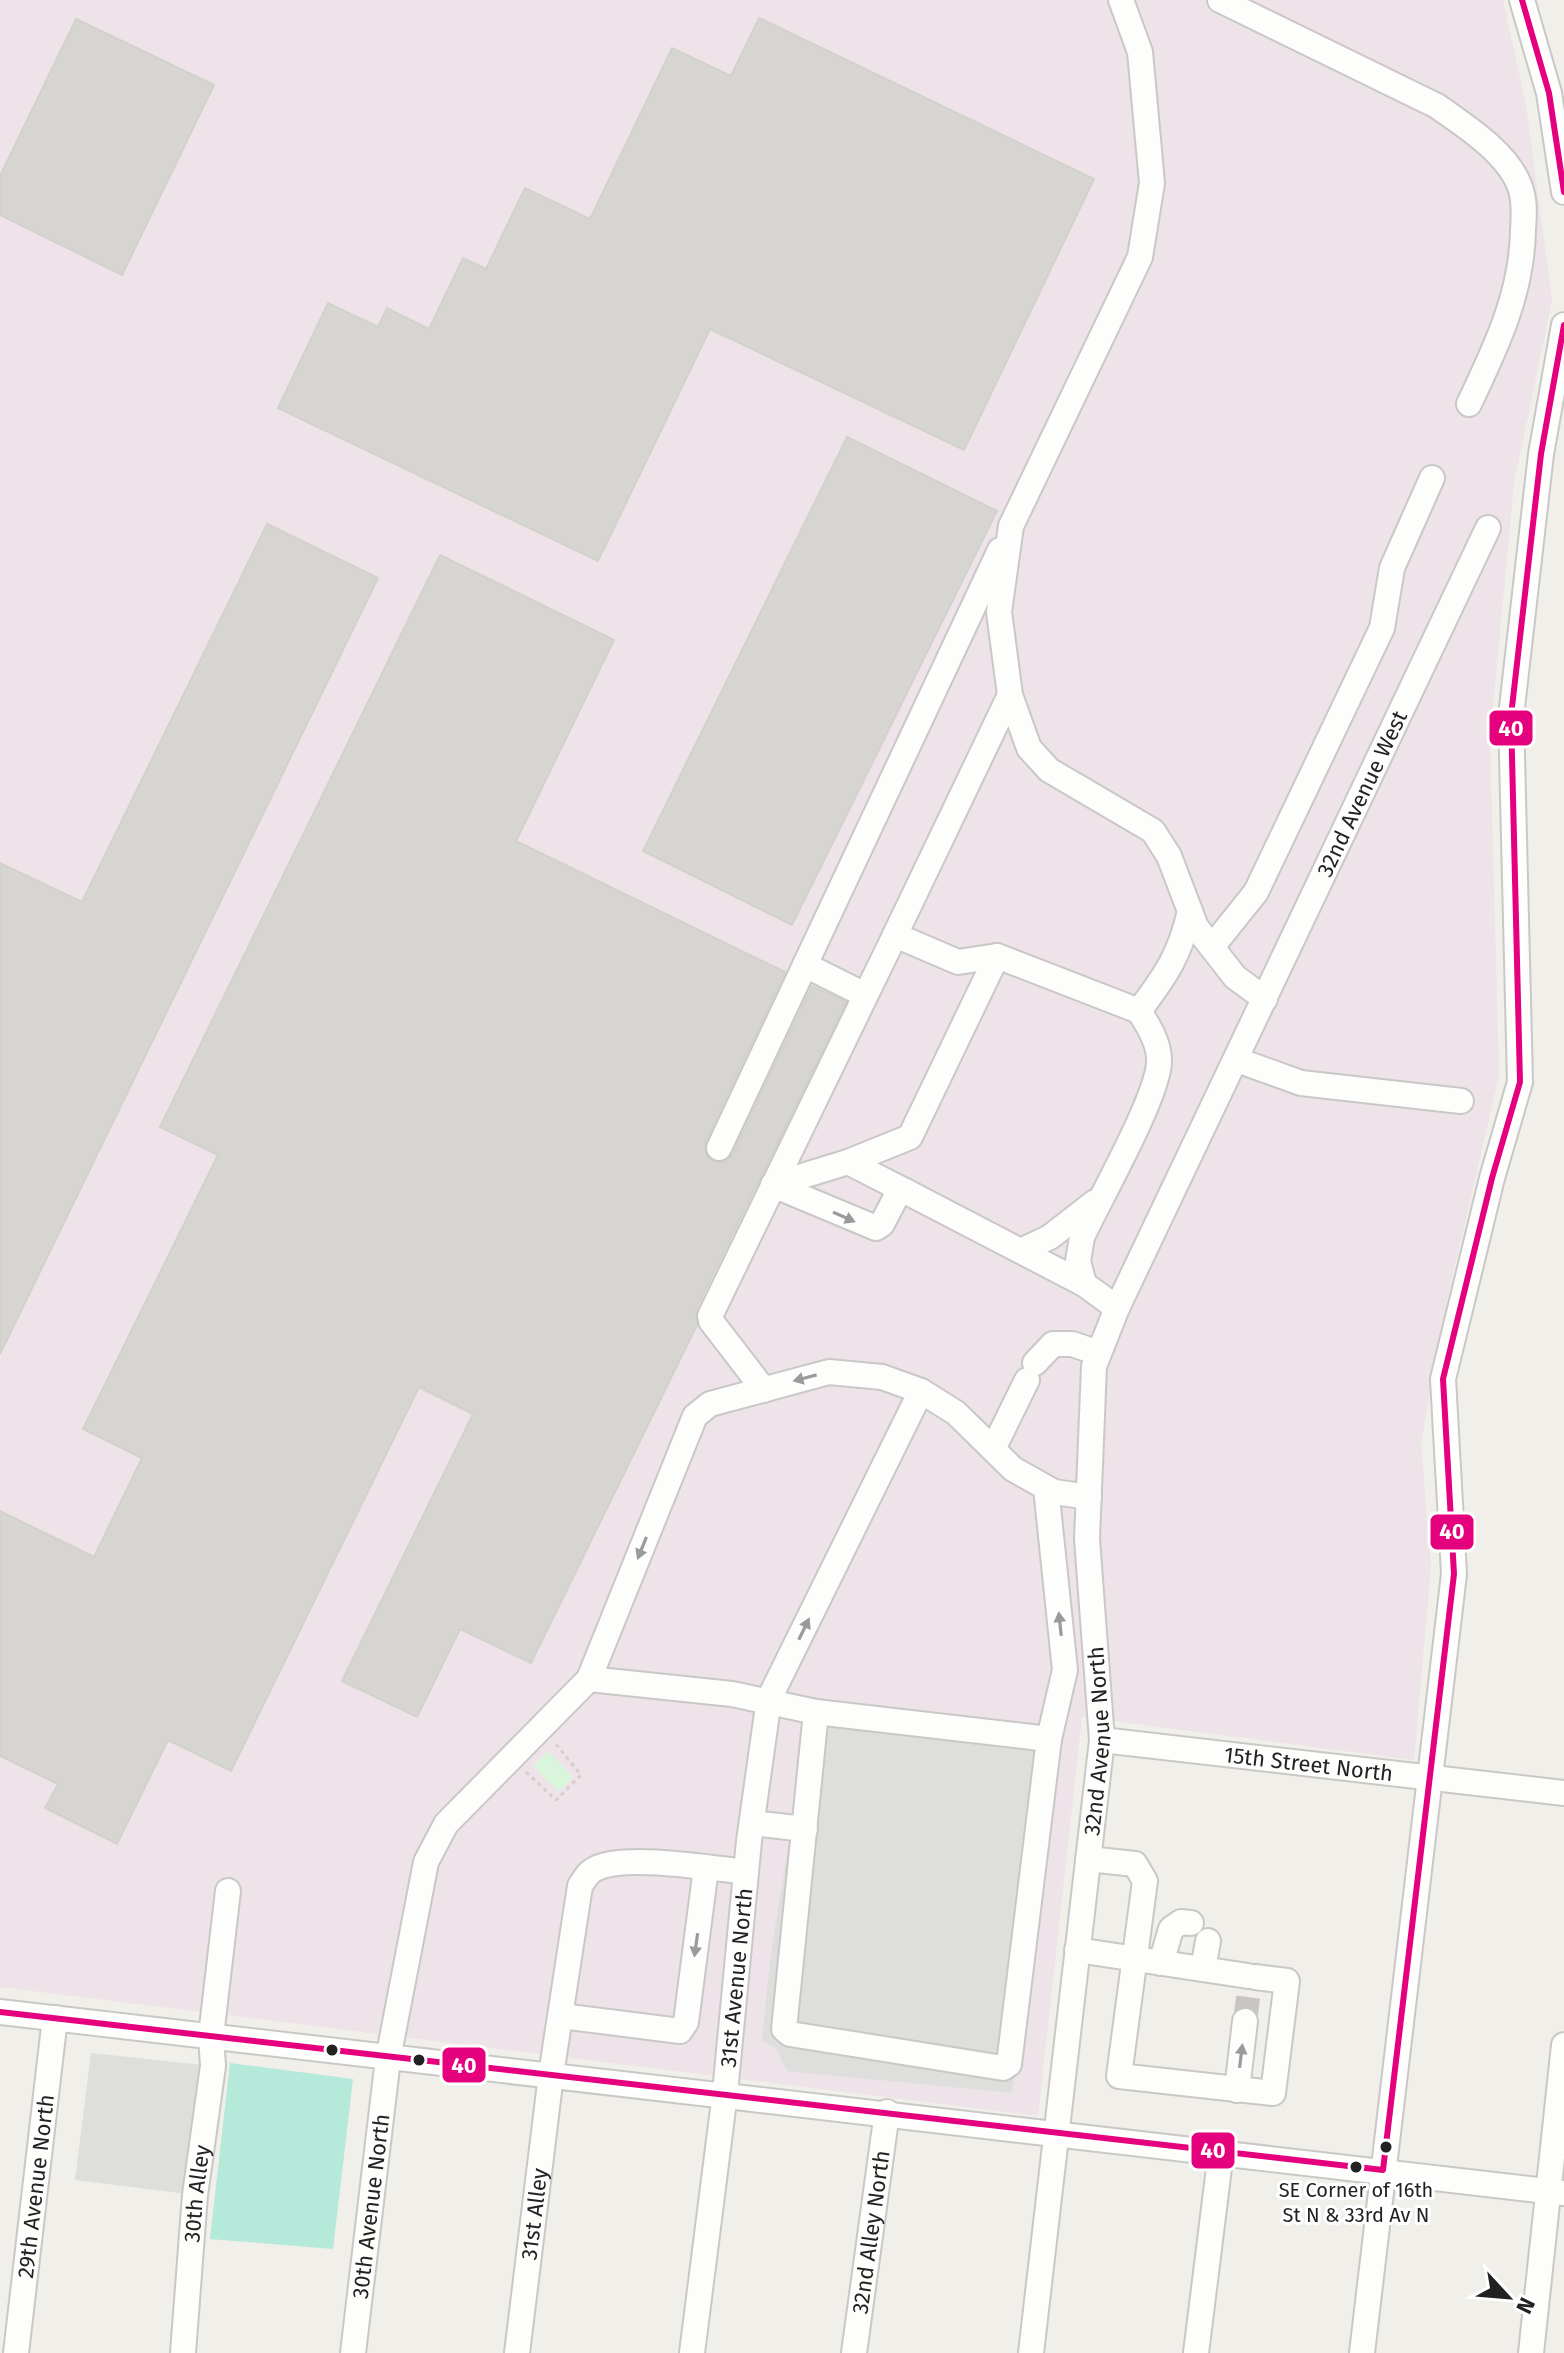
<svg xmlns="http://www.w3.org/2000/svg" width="1564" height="2353" font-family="'Fira Sans',sans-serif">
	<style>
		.industrial { fill: #eee3e8 }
		.religious { fill: #dededc }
		.park { fill: #d9f6dc }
		.pitch { fill: #b5e9da }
		.building { fill: #d7d5d1; stroke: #d3d1cc; stroke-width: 2 }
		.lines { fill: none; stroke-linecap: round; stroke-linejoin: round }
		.minor-tunnel { stroke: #c7c6c2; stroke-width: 24; stroke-dasharray: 24 12; stroke-linecap: butt }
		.minor-casing { stroke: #c9c8c6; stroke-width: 28 }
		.path { stroke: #d9cdc9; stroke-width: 3; stroke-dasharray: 4 4; stroke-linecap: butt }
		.minor { stroke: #fdfdfc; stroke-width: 24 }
		.bus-1-casing { stroke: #fff; stroke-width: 12 }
		.bus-1 { stroke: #e5007d; stroke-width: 6 }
		.oneway { fill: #9a9a9a }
		.bus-dot { fill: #222; stroke: #fff; stroke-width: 3 }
		.labels { text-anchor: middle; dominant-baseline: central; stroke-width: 6; stroke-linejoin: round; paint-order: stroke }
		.bus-label { font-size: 20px; fill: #222; stroke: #fff }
		.street-label { font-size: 22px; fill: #222; stroke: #fff }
		.line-badge { stroke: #fff; stroke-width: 3 }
		.badge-label { font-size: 22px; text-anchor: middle; font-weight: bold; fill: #fff }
	</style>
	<rect width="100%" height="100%" fill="#f0efea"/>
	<path class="industrial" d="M0,0H1503L1526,105L1552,301L1514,483L1490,738L1499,1076L1448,1296L1421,1443L1431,1567L1414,1760L1082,1717L1038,2116L0,1987Z"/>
	<path class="religious" d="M808,1723L1061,1746L1012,2093L787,2071L776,2049L762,2040L771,1953Z
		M91,2053L213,2066L195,2195L75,2180Z"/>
	<path class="park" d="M548,1751L573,1777L558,1792L533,1766Z"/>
	<path class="pitch" d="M230,2063L353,2079L333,2249L210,2239Z"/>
	<path class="building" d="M759,18L1094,179L964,450L710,329L598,561L278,408L328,303L378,327L387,308L429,329L463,258L486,269L525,188L590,219L672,48L731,76Z
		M76,19L214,85L122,275L0,215V176Z
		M847,437L997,511L792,925L643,851Z
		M267,524L378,578L0,1354V863L82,902Z
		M440,555L614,640L516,841L785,972L705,1142L707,1157L721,1163L733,1154L812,986L846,1002L696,1309L697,1325L531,1663L460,1629L417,1717L342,1681L473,1414L419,1387L231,1771L168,1740L117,1844L45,1808L58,1784L0,1756V1511L94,1557L142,1458L83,1429L218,1155L160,1127Z"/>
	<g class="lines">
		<path class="minor-tunnel" d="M1245,2021L1251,1976"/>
		<defs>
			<g id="minor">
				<path d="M1121,0L1140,52L1152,183L1140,257L1011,526L999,612L1010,695L1029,748L1049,770L1153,831L1169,856L1196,927L1235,977L1265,999"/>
				<path d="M1220,0L1437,106C1465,126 1508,153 1520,187C1525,200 1524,216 1523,230C1522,294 1496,347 1469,404"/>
				<path d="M1522,0L1549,93L1564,192"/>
				<path d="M895,935L1010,695"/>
				<path d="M1212,947L1256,892L1382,628L1392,568L1432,478"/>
				<path d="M805,965L865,995"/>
				<path d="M1139,1011C1166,975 1180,955 1190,911"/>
				<path d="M1237,1060L1301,1083L1461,1101"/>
				<path d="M719,1148L1000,550"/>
				<path d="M848,1162L905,1191"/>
				<path d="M773,1185L876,1228L882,1224L898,1193L905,1191L1084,1284L1117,1308"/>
				<path d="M773,1185L848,1162L910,1137L997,956"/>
				<path d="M1021,1251L1050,1237L1095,1202"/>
				<path d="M1035,1363L1053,1344H1072L1099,1353"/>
				<path d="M764,1390L711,1321L710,1316L895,935L958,962L997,956L1139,1011C1148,1025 1160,1044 1159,1062C1158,1097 1099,1200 1082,1237L1078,1261L1084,1284"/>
				<path d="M993,1449L1027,1380"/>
				<path d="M589,1679L695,1416L710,1404L829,1372L882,1377L921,1391L956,1413L1013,1469L1054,1492L1089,1497"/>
				<path d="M816,1712L784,2029L790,2034L1003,2068L1009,2064L1049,1739"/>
				<path id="s1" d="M1102,1740L1564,1793"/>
				<path d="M752,1823L805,1829"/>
				<path d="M1088,1859L1135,1864L1145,1881L1119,2076L1273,2093L1287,1981L1255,1977"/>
				<path d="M1077,1950L1248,1976"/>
				<path d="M1161,1963L1171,1929L1181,1922L1191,1923"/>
				<path d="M1203,1969L1208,1941"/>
				<path d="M0,2012L1564,2193"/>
				<path d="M561,2016L680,2031L686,2022L706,1868"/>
				<path d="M1237,2090L1245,2021"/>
				<path id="s2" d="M16,2353L55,2018"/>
				<path id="s3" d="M183,2353L195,2195L213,2066L211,2036L228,1891"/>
				<path id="s4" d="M353,2353L388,2059L426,1862L446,1824L589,1679L732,1694L816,1712L1049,1739L1065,1670L1046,1488"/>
				<path id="s5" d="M517,2353L551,2075L580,1886C585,1878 588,1872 597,1868C627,1854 711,1868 746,1872"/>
				<path id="s6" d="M692,2353L725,2093L749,1841L769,1699L921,1391"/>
				<path id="s7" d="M854,2353L887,2112"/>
				<path id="s8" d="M1031,2353L1102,1740L1087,1539L1094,1366L1117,1308L1488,528"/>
				<path d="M1196,2353L1221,2152"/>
				<path d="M1362,2353L1454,1574L1443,1379L1492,1178L1520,1082L1511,716L1541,454L1564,325"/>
				<path d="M1531,2353L1564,2045"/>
			</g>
		</defs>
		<use href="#minor" class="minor-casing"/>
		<path class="path" d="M526,1772L556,1800L581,1775L556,1744"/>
		<use href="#minor" class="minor"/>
		<defs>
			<path id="bus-1" d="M1522,0L1549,93L1564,192
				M0,2012L1383,2170L1454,1574L1443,1379L1492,1178L1520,1082L1511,716L1541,454L1564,325"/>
		</defs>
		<use href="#bus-1" class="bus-1-casing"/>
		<use href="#bus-1" class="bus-1"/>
	</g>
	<defs><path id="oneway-solid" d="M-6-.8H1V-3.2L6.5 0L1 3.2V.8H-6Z" transform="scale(2)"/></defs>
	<g class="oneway">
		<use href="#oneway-solid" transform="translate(844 1217) rotate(24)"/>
		<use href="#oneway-solid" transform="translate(805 1378) rotate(165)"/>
		<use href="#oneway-solid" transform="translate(642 1548) rotate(112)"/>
		<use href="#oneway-solid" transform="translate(1060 1624) rotate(-96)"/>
		<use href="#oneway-solid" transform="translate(804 1629) rotate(-64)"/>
		<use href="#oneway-solid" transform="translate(696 1945) rotate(98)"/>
		<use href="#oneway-solid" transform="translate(1241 2056) rotate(-83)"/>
	</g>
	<g class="bus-dot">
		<circle cx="332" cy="2050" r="7"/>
		<circle cx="419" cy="2060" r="7"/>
		<circle cx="1386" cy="2147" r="7"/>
		<circle cx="1356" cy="2167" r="7"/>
	</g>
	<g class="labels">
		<g class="bus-label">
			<text x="1356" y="2190">SE Corner of 16th<tspan x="1356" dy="25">St N &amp; 33rd Av N</tspan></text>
		</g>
		<g class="street-label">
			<text stroke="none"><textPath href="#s8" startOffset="1624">32nd Avenue West</textPath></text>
			<text stroke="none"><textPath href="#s8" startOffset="616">32nd Avenue North</textPath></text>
			<text stroke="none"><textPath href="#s1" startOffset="208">15th Street North</textPath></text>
			<text stroke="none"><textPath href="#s6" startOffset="378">31st Avenue North</textPath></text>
			<text stroke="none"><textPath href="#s2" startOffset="168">29th Avenue North</textPath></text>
			<text stroke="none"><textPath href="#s3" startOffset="160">30th Alley</textPath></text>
			<text stroke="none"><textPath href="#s4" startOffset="148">30th Avenue North</textPath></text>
			<text stroke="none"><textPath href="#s5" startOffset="140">31st Alley</textPath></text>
			<text stroke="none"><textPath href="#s7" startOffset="122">32nd Alley North</textPath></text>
		</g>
	</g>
	<g class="line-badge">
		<rect x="1488" y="709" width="46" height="38" rx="8" fill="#e5007d"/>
		<rect x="1429" y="1513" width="46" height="38" rx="8" fill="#e5007d"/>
		<rect x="441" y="2046" width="46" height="38" rx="8" fill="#e5007d"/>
		<rect x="1190" y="2131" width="46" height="39" rx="8" fill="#e5007d"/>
	</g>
	<g class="badge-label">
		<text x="1511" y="736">40</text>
		<text x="1452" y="1539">40</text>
		<text x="464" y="2073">40</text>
		<text x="1213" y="2158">40</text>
	</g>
	<g transform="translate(1508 2297) rotate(116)" stroke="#ffffff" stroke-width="6" paint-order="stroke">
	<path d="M0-6L14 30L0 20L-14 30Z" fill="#222222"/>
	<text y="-12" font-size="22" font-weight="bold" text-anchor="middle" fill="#222222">N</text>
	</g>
</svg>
